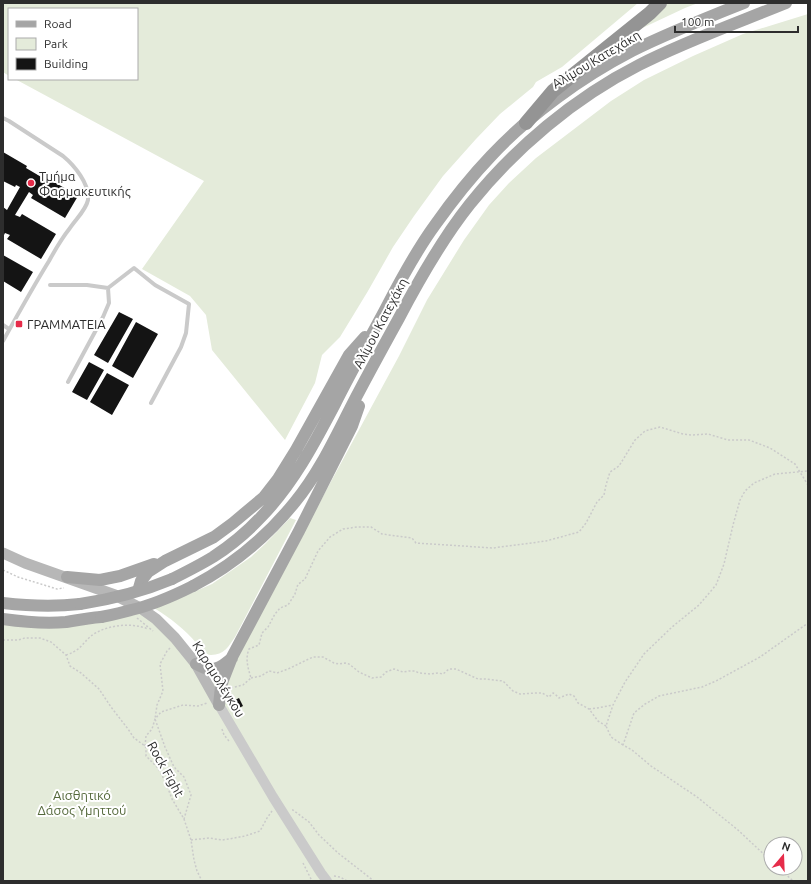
<svg xmlns="http://www.w3.org/2000/svg" width="811" height="884" font-family="Ubuntu,sans-serif">
	<style>
		.green { fill: #e4ebda; fill-rule: evenodd }
		.building { fill: #141414 }
		.lines { fill: none; stroke-linecap: round; stroke-linejoin: round }
		.path { stroke: #cacaca; stroke-width: 1.5; stroke-dasharray: 2 2; stroke-linecap: butt }
		.service { stroke: #cacaca; stroke-width: 4 }
		.tertiary { stroke: #cacaca; stroke-width: 10 }
		.secondary { stroke: #b7b7b7; stroke-width: 11 }
		.primary { stroke: #a5a5a5; stroke-width: 12 }
		.motorway { stroke: #949494; stroke-width: 14 }
		.primary-bridge { stroke: #a5a5a5; stroke-width: 12 }
		.poi-dot { fill: #e62c4a; stroke: #fff; stroke-width: 1.5 }
		.labels { text-anchor: middle; dominant-baseline: central; stroke-width: 4; stroke-linejoin: round; paint-order: stroke }
		.street-label { font-size: 13px; fill: #2d2d2d; stroke: #fff }
		.poi-label { font-size: 13px; fill: #2d2d2d; stroke: #fff; text-anchor: start }
		.park-label { font-size: 13px; fill: #54683a; stroke: #fff }
	</style>
	<rect width="100%" height="100%" fill="#fff"/>
	<path class="green" d="M3,3H638L562,67L536,82L533,87L500,114L476,139L443,176L414,216L393,247L368,291L340,337L322,355L315,383L285,440L212,350L206,315L190,296L142,269L204,181L15,79H137V9H9V76L3,72Z
		M667,3H698L685,8L636,31Z
		M808,14V881H3V621L141,611L160,626L206,685L234,664L295,548L399,356L427,300L464,240L489,205L509,183L536,158L611,101L644,80L693,56L743,34ZM771,844H795V868H771Z
		M290,518L296,520L235,637C229,646 224,655 211,655C205,655 201,648 197,644C185,629 170,618 154,608L196,591L212,584L251,557L265,544Z"/>
	<path class="building" d="M3,152L27,166L26,168L43,178L44,176L78,196L65,218L31,198L33,195L29,192L15,215L20,217L22,214L56,234L41,259L7,239L10,235L5,233L3,237V207L7,210L20,187L16,185L15,187L3,181Z
		M3,255L33,272L21,292L3,281Z
		M119,312L133,319L108,363L94,355Z
		M136,322L158,334L133,378L112,366Z
		M89,362L104,370L87,400L72,392Z
		M107,373L129,385L112,415L90,402Z
		M239,698L243,706L235,710L231,702Z"/>
	<g class="lines">
		<path class="path" d="M3,570L18,577L57,589L64,588
			M137,618L153,631
			M3,640H18L25,638H40L51,642L66,655L70,666L81,673L99,689L111,707L128,729L134,738L145,746L146,748V756L158,768L166,783L172,799L184,819L191,840L194,860L197,871L202,881
			M170,648L167,651L160,664L163,691L157,705L155,719L165,747L174,767L184,777L191,795L184,819
			M66,655C69,654 72,653 75,651C81,648 85,641 91,636C105,625 132,622 148,629
			M251,678L261,676L269,671L277,673L288,669L313,657H323L334,663L339,664L345,663L349,664L359,672L372,678L381,677L386,672L394,669L403,672L409,671H415L419,673L431,674L438,673L443,674L449,669H456L478,679H485L503,681L513,691L520,694L537,693H542L549,697L553,693L555,694L559,698L569,694L574,696L578,703L589,709L598,721L606,726
			M231,688L243,685L251,678C248,668 245,659 249,649L259,645L262,633L268,627L275,614L280,608L288,605L295,594L298,584L300,583L305,579L318,551L330,537L343,529L357,527H371L382,534L412,538L416,543L493,548L546,541L579,532L586,523L597,502L604,495L606,485L610,472L619,466L635,440L645,431L660,427L683,434L692,435L708,434L728,440H749L770,448L795,464L808,485
			M589,709L597,708L613,705
			M222,729L224,735L229,741
			M623,745L611,737L606,726L613,705L625,682L644,654L672,627L699,605L716,585L724,564L733,525L740,500L745,491L754,483L775,474L808,471
			M145,746L146,736L152,729L155,719L161,712L183,705L198,706L207,703
			M292,810H293L309,822L319,835L338,853L374,881
			M191,840L209,838L222,840L229,839L245,836L260,831L267,818L272,811
			M771,861L738,830L697,797L651,766L632,750L623,745L634,713L645,704L659,696L702,687L716,681L760,657L808,623
			M303,863L312,881
			M779,868L793,881
			M334,876L340,877L347,881"/>
		<path class="service" d="M3,118L9,121L63,156C74,165 90,184 88,200C86,210 76,219 70,228C62,238 55,250 49,261C33,287 18,314 3,341
			M50,285H87L108,288L134,268L155,285L189,304L186,333L181,347L151,403
			M3,325L9,329
			M68,382L103,317L109,303L108,288"/>
		<path class="tertiary" d="M219,705L273,797L321,873L327,881"/>
		<path class="secondary" d="M3,553L25,563L115,595L142,609L156,619L175,638L196,664L219,705"/>
		<path class="primary" d="M67,577L100,580L120,576L154,564
			M172,579C186,572 200,565 213,557C230,546 247,532 261,517C293,484 314,444 335,404C351,372 369,340 386,308C401,279 416,251 435,225C452,201 470,178 491,156C529,115 582,77 632,51C668,33 706,18 744,3
			M193,586C233,565 266,538 295,502C319,473 335,438 352,405C367,376 383,347 399,318C420,278 442,239 470,204C515,148 574,98 639,65C686,41 737,23 786,3
			M139,588L141,581L148,572L165,561L214,537L233,523L264,497L278,479L296,450L349,355L365,337
			M3,603C29,606 54,607 80,604
			M3,619C24,622 45,624 66,622C78,620 89,618 101,617
			M196,664C198,665 202,667 205,668C215,672 224,665 232,658
			M219,705L221,687L223,680L232,657L299,531L352,426L359,406"/>
		<path class="motorway" d="M526,123L553,91L650,13L660,3"/>
		<path class="primary-bridge" d="M80,604C113,599 141,592 172,579
			M101,617C111,615 121,613 131,610C153,605 173,596 193,586"/>
	</g>
	<g class="poi-dot">
		<circle cx="31" cy="183" r="4"/>
		<rect x="15" y="320" width="8" height="8" rx="2"/>
	</g>
	<g class="labels">
		<g class="street-label">
			<text transform="translate(596 59) rotate(-31)">Αλίμου Κατεχάκη</text>
			<text transform="translate(380 323) rotate(-62)">Αλίμου Κατεχάκη</text>
			<text transform="translate(219 679) rotate(58)">Καραμολέγκου</text>
			<text transform="translate(166 769) rotate(61)">Rock Fight</text>
		</g>
		<g class="poi-label">
			<text x="39" y="176">Τμήμα<tspan x="39" dy="15">Φαρμακευτικής</tspan></text>
			<text x="27" y="324">ΓΡΑΜΜΑΤΕΙΑ</text>
		</g>
		<g class="park-label">
			<text x="82" y="795">Αισθητικό<tspan x="82" dy="15">Δάσος Υμηττού</tspan></text>
		</g>
	</g>
	<rect width="811" height="884" fill="none" stroke="#2d2d2d" stroke-width="8"/>
	<rect x="8" y="8" width="130" height="72" fill="#ffffff" stroke="#ababab"/>
	<rect x="16" y="21" width="20" height="6" fill="#a5a5a5" stroke="#ababab"/>
	<text x="44" y="28" font-size="12" fill="#2d2d2d">Road</text>
	<rect x="16" y="38" width="20" height="12" fill="#e4ebda" stroke="#ababab"/>
	<text x="44" y="48" font-size="12" fill="#2d2d2d">Park</text>
	<rect x="16" y="58" width="20" height="12" fill="#141414" stroke="#ababab"/>
	<text x="44" y="68" font-size="12" fill="#2d2d2d">Building</text>
	<g transform="translate(783 856) rotate(19)"><circle r="19" fill="#ffffff" stroke="#ababab"/>
	<path d="M0-3L7 15L0 10L-7 15Z" fill="#e62c4a"/>
	<text y="-6" font-size="11" font-weight="bold" text-anchor="middle" fill="#2d2d2d">N</text>
	</g>
	<path d="M675 26v6h123v-6" fill="none" stroke="#2d2d2d" stroke-width="2"/>
	<text x="681" y="26" font-size="12" fill="#2d2d2d" stroke="#ffffff" stroke-width="3" paint-order="stroke">100 m</text>
</svg>
